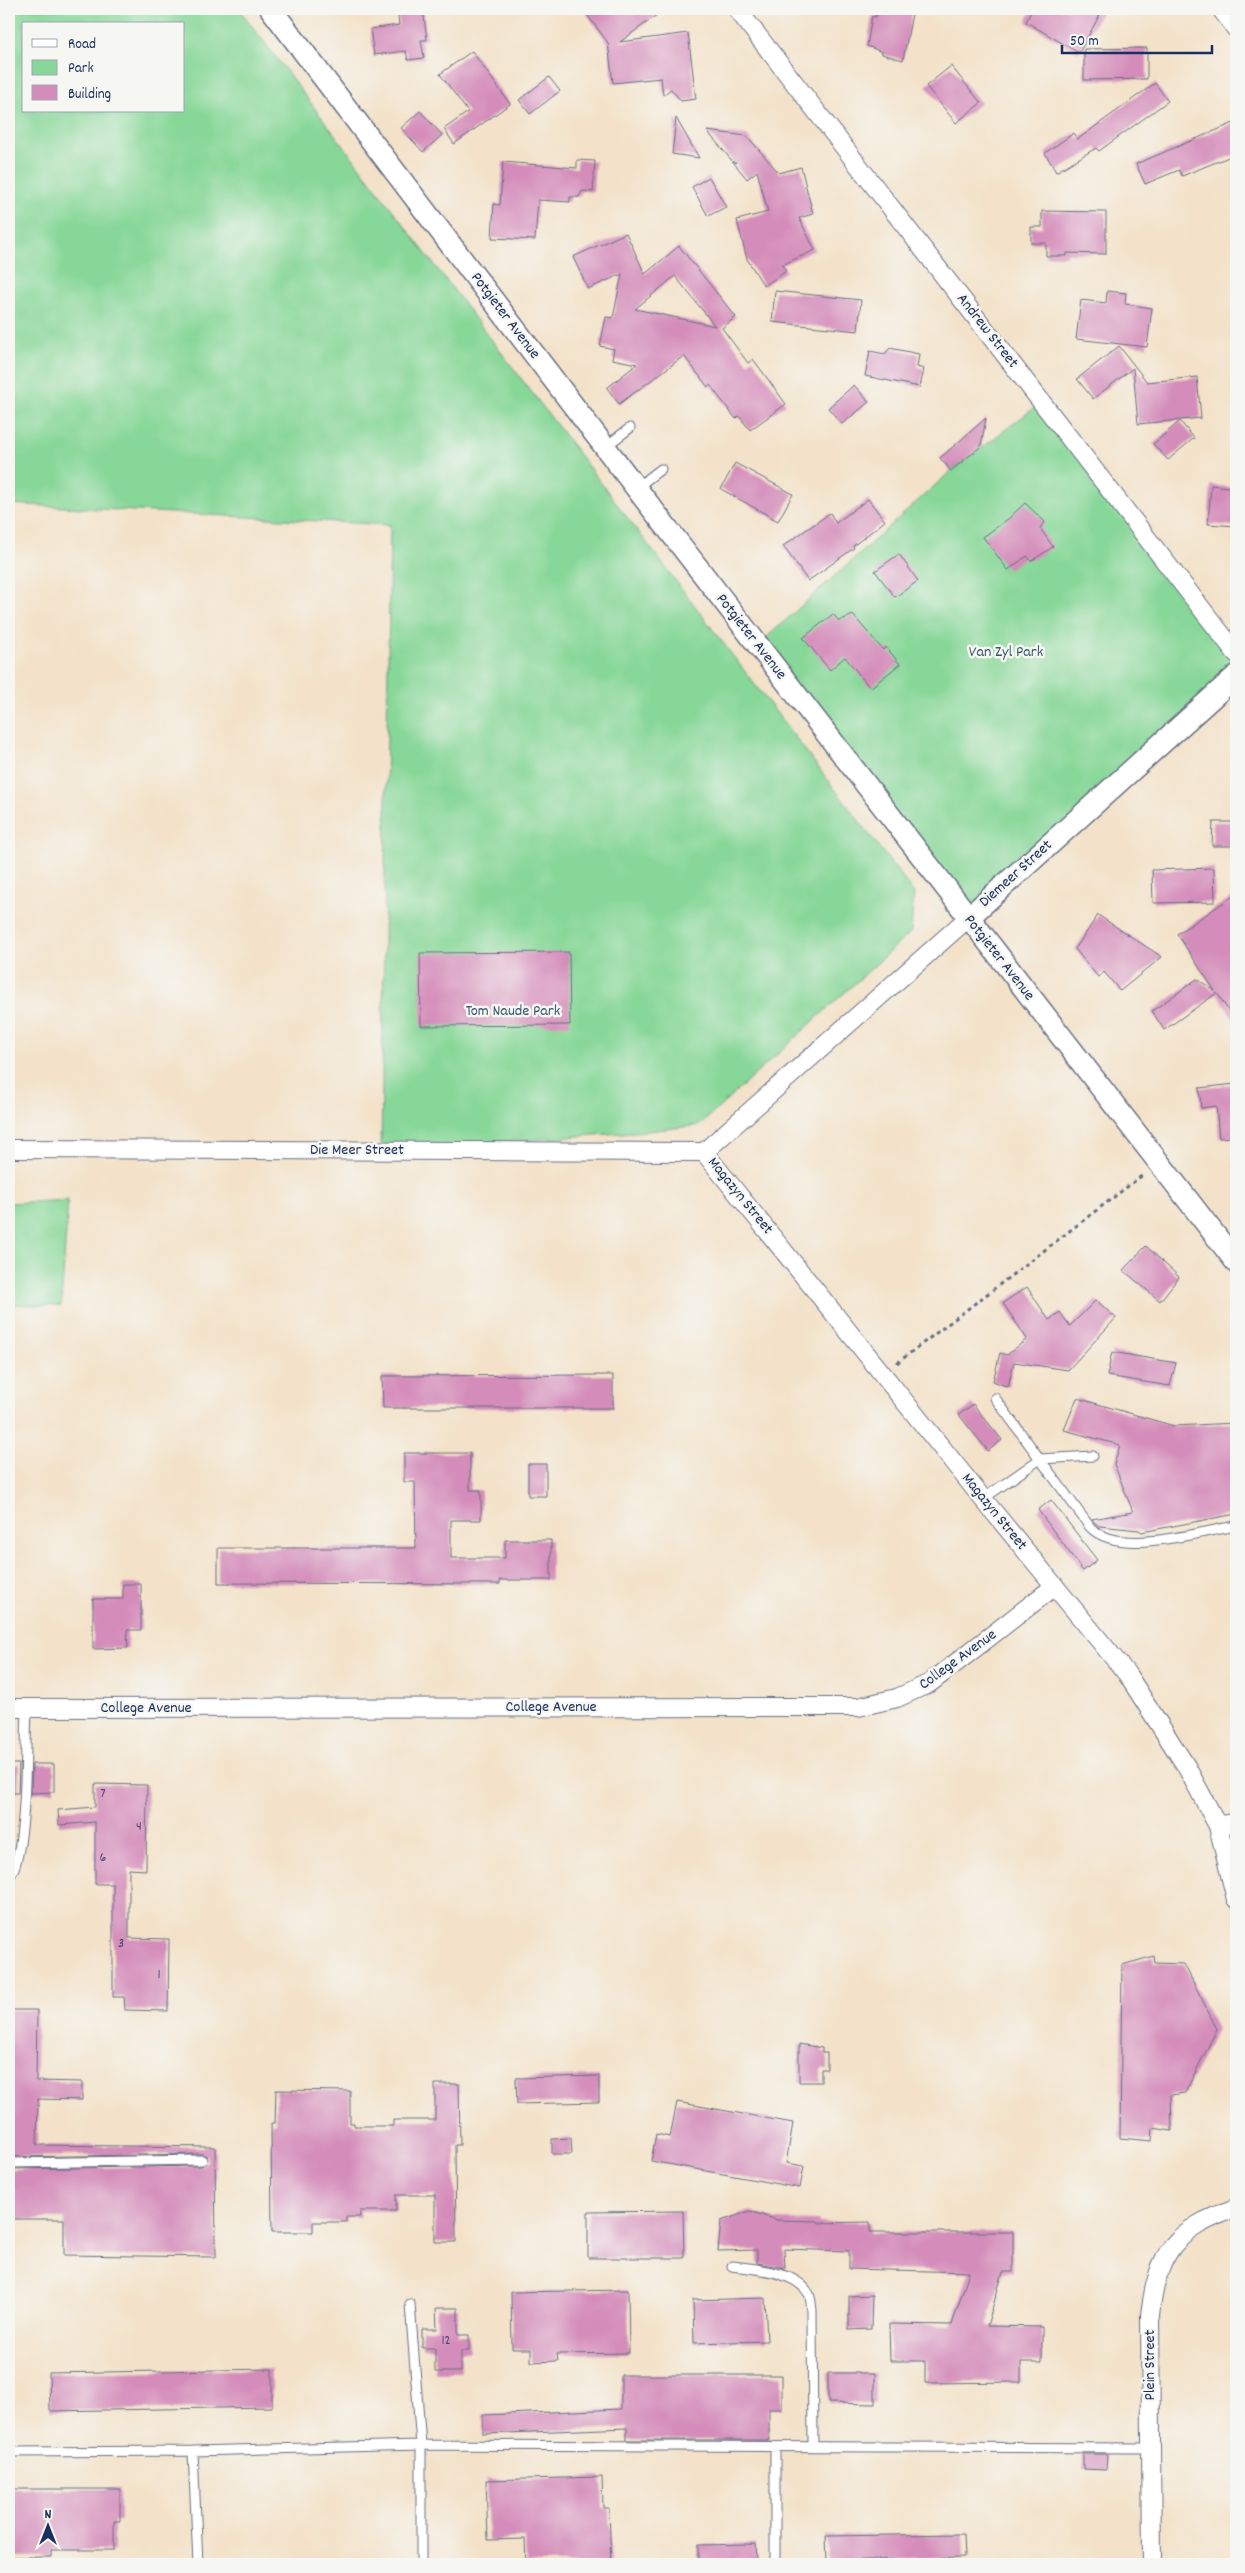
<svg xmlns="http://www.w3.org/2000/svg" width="1245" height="2573" font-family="Dekko,sans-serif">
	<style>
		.green { fill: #87d798; stroke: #51837b; fill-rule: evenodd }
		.building { fill: #d48cba; fill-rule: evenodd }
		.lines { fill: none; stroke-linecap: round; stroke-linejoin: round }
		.service-casing { stroke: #676e83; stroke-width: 11 }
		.minor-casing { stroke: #676e83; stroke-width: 20 }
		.tertiary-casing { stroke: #676e83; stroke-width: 24 }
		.path { stroke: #676e83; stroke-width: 3; stroke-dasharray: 4 4; stroke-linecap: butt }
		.service { stroke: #fff; stroke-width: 9 }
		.minor { stroke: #fff; stroke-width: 18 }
		.tertiary { stroke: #fff; stroke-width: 21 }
		.labels { text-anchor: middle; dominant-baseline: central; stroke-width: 5; stroke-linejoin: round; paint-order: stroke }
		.number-label { font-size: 14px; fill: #494675 }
		.street-label { font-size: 16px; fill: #1b2f5e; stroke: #f6f6f2 }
		.park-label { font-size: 16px; fill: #36596c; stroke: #f6f6f2 }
	</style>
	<rect width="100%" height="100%" fill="#f6f6f2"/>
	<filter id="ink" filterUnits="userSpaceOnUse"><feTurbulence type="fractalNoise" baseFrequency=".02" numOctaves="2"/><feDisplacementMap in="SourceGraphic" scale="10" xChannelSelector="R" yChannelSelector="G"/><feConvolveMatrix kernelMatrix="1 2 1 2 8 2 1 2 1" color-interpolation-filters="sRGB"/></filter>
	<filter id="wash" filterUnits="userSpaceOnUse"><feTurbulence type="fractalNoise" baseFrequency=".0096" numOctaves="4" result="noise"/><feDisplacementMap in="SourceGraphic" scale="20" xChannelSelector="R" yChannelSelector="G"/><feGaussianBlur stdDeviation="1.12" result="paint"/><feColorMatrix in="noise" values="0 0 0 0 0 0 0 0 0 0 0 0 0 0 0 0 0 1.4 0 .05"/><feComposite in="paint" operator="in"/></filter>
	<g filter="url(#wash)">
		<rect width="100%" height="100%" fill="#f3e2c9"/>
		<path class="green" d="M9,9H239L914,893L911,932L700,1125L648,1131L381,1151L390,525L9,504ZM24,24H184V111H24Z
			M1042,402L1236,653V676L968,918L757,646L951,471Z
			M68,1200L61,1306L9,1304V1203Z"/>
		<g id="blocks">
			<path class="building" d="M397,9H423L427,40H421L424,58L408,60L406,51L374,55L370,29L399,25Z
				M583,9H665L620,42L688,33L696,99L681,101L671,89L663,95L661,78L613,83L608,43Z
				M877,9H913L903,60L882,54V52L867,46L872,16L876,17Z
				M1032,9H1103L1079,53L1026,22Z
				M1147,48V79L1084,80V49Z
				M472,51L510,104L454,144L444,129L468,112L440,74Z
				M951,66L981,103L956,123L926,86Z
				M549,77L560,91L530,114L519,100Z
				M1155,83L1168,101L1099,151L1096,148L1056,172L1045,153L1074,133L1078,139Z
				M420,111L442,135L423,152L401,128Z
				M676,118L699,158L672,154Z
				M1236,122V154L1182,176L1179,170L1145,184L1136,164Z
				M707,131L747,136L779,173L801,167L813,214L799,218L815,250L782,265L786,271L764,286L747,259L737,220L768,212L757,171L747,179L734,163L736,162H733Z
				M577,160L595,161L593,192L582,191L579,197H570V202L538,200L535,240L492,238L494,204L500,205L503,162L577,168Z
				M709,177L726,207L708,216L692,187Z
				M1042,211L1106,212V254L1067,253V256H1046V243H1031V227H1042Z
				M626,233L645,274L679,246L736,317L722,328L748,363L753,359L786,404L750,430L739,416L736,419L710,385L708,387L684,356L619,404L607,388L637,364L612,359L614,349L600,346L606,317L613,318L622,274L588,289L573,257ZM675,276L715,326L635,309Z
				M775,291L861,300L858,331L772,322Z
				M1107,291L1126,293L1125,304L1152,308L1147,347L1076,339L1081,300L1106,303Z
				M1119,346L1147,382L1197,377L1201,418L1138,424L1133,368L1093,399L1077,379Z
				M890,348L919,354L917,367L924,369L920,387L865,376L870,351L885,354Z
				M854,385L869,402L842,424L828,408Z
				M986,418L981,446L951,471L940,458Z
				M1180,421L1194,438L1168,460L1153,444Z
				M735,463L793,494L778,521L721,489Z
				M1211,485L1236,488V526L1208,524Z
				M868,499L885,521L853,546L854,548L808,581L783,546L830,513L836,523Z
				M1025,503L1045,522L1040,528L1053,547L1031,561L1027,556L1008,570L983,537L1008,519Z
				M899,554L918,581L895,597L875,571Z
				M833,614L839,621L853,615L883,650L886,647L900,664L870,688L845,657L830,670L803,638Z
				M1213,822H1236V846H1212Z
				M1214,868L1215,902L1153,903L1152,870Z
				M1236,894V1022L1217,993L1164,1030L1152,1011L1197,979L1215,991L1177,934Z
				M1098,915L1162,957L1120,991L1104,972L1098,977L1075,949Z
				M569,952L570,1025L421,1026L420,953Z
				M1236,1084V1108H1233L1236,1137L1219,1138L1216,1106L1201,1108L1199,1088Z
				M1146,1246L1179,1277L1160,1301L1123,1270Z
				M1027,1287L1049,1320L1060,1312L1070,1326L1096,1300L1116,1318L1068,1370L1014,1362L1008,1387L993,1381L1000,1353L1007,1355L1027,1339L1003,1303Z
				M1112,1352L1176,1363L1170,1386L1107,1376Z
				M613,1375V1408H383L382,1376Z
				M1077,1398L1174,1426L1236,1423V1467L1234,1468L1236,1514L1142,1532L1139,1530L1099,1526L1094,1522L1092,1519L1133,1512L1114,1464L1120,1445L1064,1430Z
				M973,1404L1002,1440L988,1451L959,1415Z
				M404,1453H470V1490H481V1520H451V1558H505V1540H551V1580H500V1584L218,1583V1548H416L415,1482H404Z
				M528,1464H546V1496H528Z
				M1051,1500L1097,1560L1083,1571L1038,1510Z
				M123,1584H141V1630H127L128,1648L93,1649V1599H123Z
				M9,1764H19L18,1793H9Z
				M32,1764H54V1792L31,1793Z
				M95,1784L147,1785L146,1870L129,1869V1938L169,1939L168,2011L125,2010L124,1997H113V1884H95V1822L59,1825L58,1810L95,1807Z
				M1154,1956L1155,1963L1184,1964L1217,2029L1185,2093L1171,2095L1172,2131L1153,2128L1152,2141L1120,2138L1122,1965Z
				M9,2010H37L36,2081L82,2082V2100L38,2099L37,2145L215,2147L216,2257L64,2255V2219H9V2169L202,2166L208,2160L207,2156L202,2154L9,2157Z
				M799,2044L822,2048V2053H827V2069H821V2082H799Z
				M599,2076V2102L517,2104L516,2078Z
				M435,2084H459L460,2145H455L456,2242H435V2195H396V2211H360V2217H346V2222H313V2232H272L271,2123H275L276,2090L350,2091V2123H354V2126H393V2120H435Z
				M677,2102L793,2123L786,2163L804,2166L800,2188L651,2161L656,2134L670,2137Z
				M571,2138L572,2154H552V2139Z
				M683,2211L684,2258H588V2212Z
				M750,2211L777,2220L818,2221L819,2223L870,2222V2232H1013V2272H1003L987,2326L1042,2327V2362H1021V2382L925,2383V2361H890L889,2324L952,2325L969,2272L849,2269V2251L784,2249L785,2268L757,2263V2250L718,2251L721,2221Z
				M628,2290L629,2353L557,2354L558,2361L531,2362V2349H512L511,2292Z
				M872,2295L871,2329L849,2330V2296Z
				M765,2298L767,2341L694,2343L693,2300Z
				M436,2308H458V2335H469V2351H461V2372H435V2348H422V2329H437Z
				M272,2369V2407L50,2411L49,2373Z
				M828,2373H875V2404L828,2403Z
				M621,2375H782V2409H769V2440H627V2428L483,2434V2415L621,2409Z
				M1083,2454H1107L1106,2470L1083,2469Z
				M602,2477L603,2508H609L611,2564H526L525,2539L488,2540L486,2480Z
				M9,2489H120V2521H114V2550H51V2557H9Z
				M963,2534L964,2558L827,2561L826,2536Z
				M756,2544L757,2564H698V2545Z"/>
		</g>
	</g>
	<g filter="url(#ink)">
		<use href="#blocks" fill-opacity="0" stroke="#676e83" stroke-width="1"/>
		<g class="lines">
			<defs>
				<path id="service" d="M605,447L630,428
					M636,488L661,469
					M995,1398L1090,1527C1118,1557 1199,1532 1236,1526
					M983,1499L1040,1459L1093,1456
					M9,1878C28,1854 25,1744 27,1708
					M9,2163L202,2160
					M732,2266C755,2269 796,2271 809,2294C811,2298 811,2305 812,2310L813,2446
					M410,2304L421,2445V2564
					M775,2447V2564
					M193,2451L198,2564
					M9,2452L193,2451L421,2445L1150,2448"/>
				<path id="minor" d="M737,9L1236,653
					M1221,9L1236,29
					M9,1149L704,1152
					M704,1152L983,1499L1127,1674L1186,1766L1218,1826L1236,1899
					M704,1152L968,918
					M9,1708L858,1707L897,1698L930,1683L1055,1586
					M1218,1826L1236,1822
					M1152,2564L1150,2315C1158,2250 1175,2230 1236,2208"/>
				<path id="tertiary" d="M271,9L640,493L1236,1262
					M968,918L1236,676"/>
			</defs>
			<use href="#service" class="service-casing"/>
			<use href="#minor" class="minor-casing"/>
			<use href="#tertiary" class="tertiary-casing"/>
			<path class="path" d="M897,1363L1144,1174"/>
			<use href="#service" class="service"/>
			<use href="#minor" class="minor"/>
			<use href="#tertiary" class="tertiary"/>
		</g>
	</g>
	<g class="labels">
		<g class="number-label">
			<text x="103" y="1794">7</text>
			<text x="139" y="1827">4</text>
			<text x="103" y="1858">6</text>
			<text x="121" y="1944">3</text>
			<text x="159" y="1975">1</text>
			<text x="446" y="2341">12</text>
		</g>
		<g class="street-label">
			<text transform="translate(505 316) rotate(53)">Potgieter Avenue</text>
			<text transform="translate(987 331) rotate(52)">Andrew Street</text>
			<text transform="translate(751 637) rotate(52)">Potgieter Avenue</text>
			<text transform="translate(1016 874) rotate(-42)">Diemeer Street</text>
			<text transform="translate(999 958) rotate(52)">Potgieter Avenue</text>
			<text x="357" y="1150">Die Meer Street</text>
			<text transform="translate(740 1196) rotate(51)">Magazyn Street</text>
			<text transform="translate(994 1512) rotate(51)">Magazyn Street</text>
			<text transform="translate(958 1660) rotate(-36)">College Avenue</text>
			<text x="551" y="1707">College Avenue</text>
			<text x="146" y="1708">College Avenue</text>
			<text transform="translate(1150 2365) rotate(-90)">Plein Street</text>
		</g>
		<g class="park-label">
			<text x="1006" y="652">Van Zyl Park</text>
			<text x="513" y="1011">Tom Naude Park</text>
		</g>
	</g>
	<rect width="1245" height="2573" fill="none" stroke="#f6f6f2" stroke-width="30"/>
	<rect x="22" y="22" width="162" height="90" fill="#f6f6f2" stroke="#9ea6b7"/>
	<rect x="32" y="39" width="25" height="8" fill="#ffffff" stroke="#9ea6b7"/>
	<text x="68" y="48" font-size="15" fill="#1b2f5e">Road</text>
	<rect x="32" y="60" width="25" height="15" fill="#87d798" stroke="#9ea6b7"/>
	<text x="68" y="72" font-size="15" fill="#1b2f5e">Park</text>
	<rect x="32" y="85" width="25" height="15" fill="#d48cba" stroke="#9ea6b7"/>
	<text x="68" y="98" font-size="15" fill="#1b2f5e">Building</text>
	<g transform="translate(48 2526)" stroke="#f6f6f2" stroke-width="4" paint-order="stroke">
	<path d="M0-4L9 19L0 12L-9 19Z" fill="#1b2f5e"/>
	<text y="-8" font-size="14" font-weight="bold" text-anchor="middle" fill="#1b2f5e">N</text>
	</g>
	<path d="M1062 45v8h150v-8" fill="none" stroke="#1b2f5e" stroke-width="2.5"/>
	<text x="1070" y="45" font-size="15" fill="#1b2f5e" stroke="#f6f6f2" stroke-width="4" paint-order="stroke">50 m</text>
</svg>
